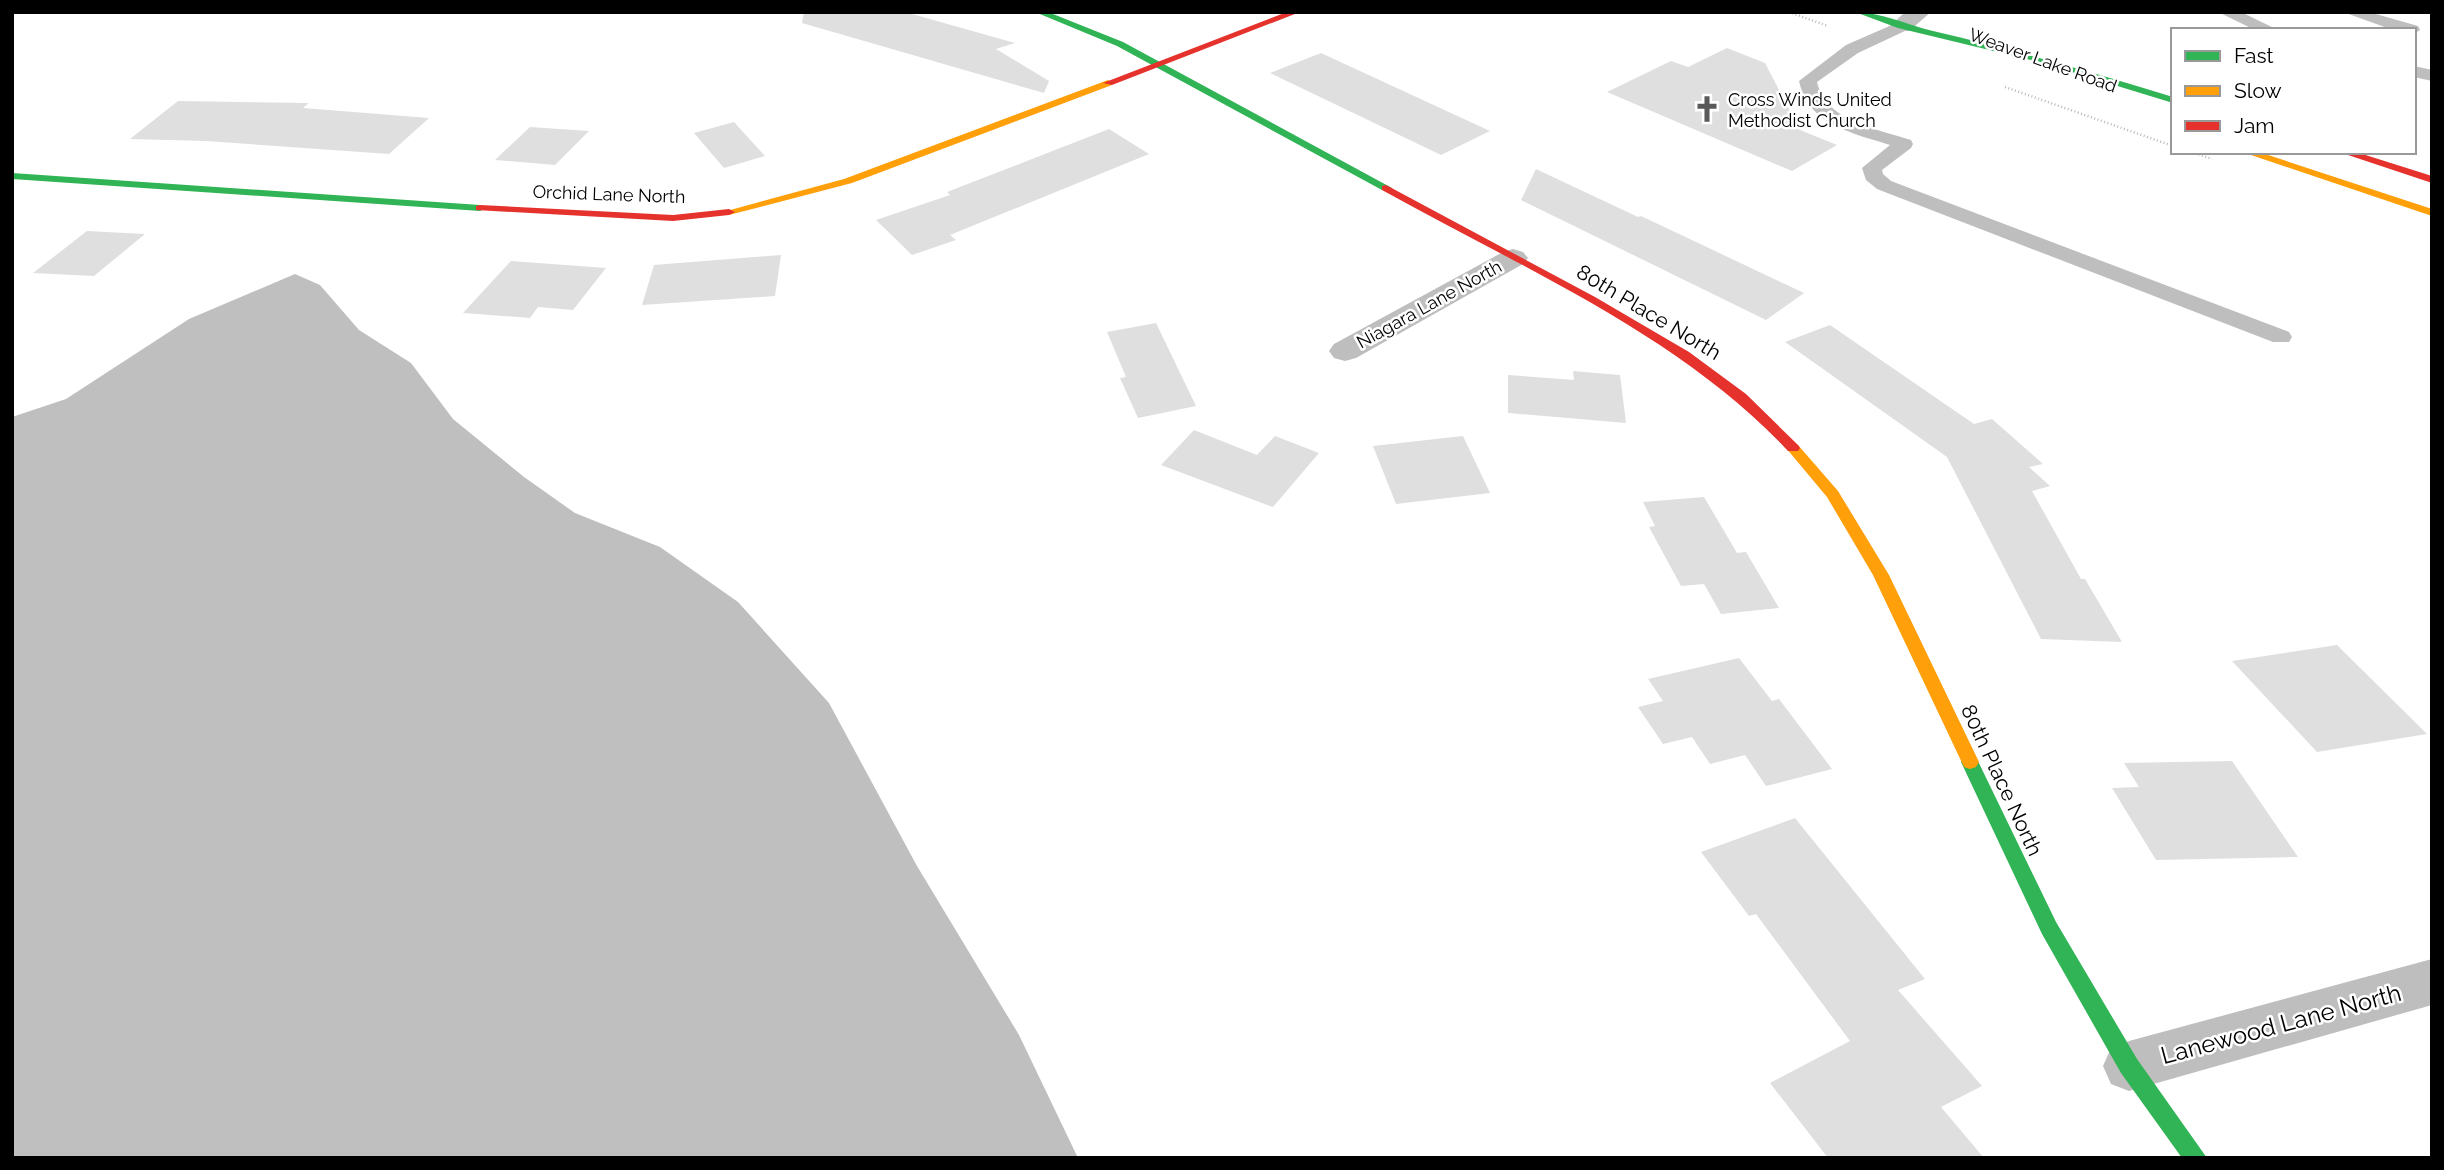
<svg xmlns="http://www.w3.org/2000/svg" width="2444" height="1170" font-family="Raleway,sans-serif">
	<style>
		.water { fill: #bfbfbf }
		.building { fill: #dfdfdf }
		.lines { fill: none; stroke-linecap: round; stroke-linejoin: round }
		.path { stroke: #b9b9b9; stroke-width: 2.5; stroke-dasharray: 1 2.5; stroke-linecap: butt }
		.lane { fill: #bebebe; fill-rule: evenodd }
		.street { fill: #bebebe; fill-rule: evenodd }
		.fast { fill: #30b455; fill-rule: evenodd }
		.slow { fill: #ff9f0a; fill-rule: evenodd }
		.jam { fill: #e5322d; fill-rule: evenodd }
		.labels { text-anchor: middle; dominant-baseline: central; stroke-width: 5; stroke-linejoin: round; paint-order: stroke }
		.far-street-label { font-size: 18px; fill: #000; stroke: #fff }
		.far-poi-label { font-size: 18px; fill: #000; stroke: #fff; text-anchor: start }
		.street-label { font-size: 21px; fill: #000; stroke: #fff }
		.near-street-label { font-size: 24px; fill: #000; stroke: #fff }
	</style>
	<rect width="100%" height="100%" fill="#fff"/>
	<path class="water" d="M295,274L320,285L359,330L411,363L453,419L524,477L575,513L660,547L738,602L829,703L917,866L1019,1035L1078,1158H12V417L66,399L189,319Z"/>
	<path class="building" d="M804,12H905L1015,43L996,49L1049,81L1044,93L802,23Z
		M1727,48L1765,63L1800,130L1837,145L1792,171L1607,92L1671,61L1688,67Z
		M1321,53L1490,131L1441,155L1270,73Z
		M178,101L309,103L303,108L429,118L389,154L206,141L130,139Z
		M734,122L765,156L724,168L694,133Z
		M530,127L589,131L555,165L495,160Z
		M1109,129L1149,154L950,235L956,240L912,255L876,220L950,195L947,192Z
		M1536,169L1638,217L1641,216L1804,293L1766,320L1521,200Z
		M87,231L145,234L94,276L33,273Z
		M781,255L775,296L642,305L654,265Z
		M511,261L606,268L573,310L538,307L530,318L463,313Z
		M1156,323L1196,406L1138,418L1120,378L1126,377L1107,332Z
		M1830,325L1974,424L1992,419L2043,464L2029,467L2050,486L2032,491L2081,579H2085L2122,642L2041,639L1947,457L1785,342Z
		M1573,371L1620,375L1626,423L1508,413V375L1574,380Z
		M1194,430L1257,455L1275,436L1319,453L1273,507L1161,465Z
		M1463,436L1490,493L1396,504L1373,446Z
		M1704,497L1737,553L1746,552L1779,608L1721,614L1704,584L1681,586L1649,527L1655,526L1643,502Z
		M2337,645L2427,734L2317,752L2232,661Z
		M1739,658L1772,701L1779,699L1832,769L1766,786L1745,755L1710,764L1692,737L1663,744L1638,707L1663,701L1648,679Z
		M2232,761L2298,857L2156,860L2112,788L2139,787L2124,763Z
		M1795,818L1925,979L1898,990L1982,1086L1941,1107L1984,1158H1828L1770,1083L1850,1041L1756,914L1749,916L1701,852Z"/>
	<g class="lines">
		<path class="path" d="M1789,12L1828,26
			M2005,87L2173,146
			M2192,152L2212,159"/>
		<path class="lane" d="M2218,12H2241L2278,30H2255Z
			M2343,12H2369L2418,26L2420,30L2414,34V30H2393Z
			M1901,21L1909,26L1907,30L1858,53L1817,82C1826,122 1878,129 1911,140L1913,144L1911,148L1882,170L1883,174L1891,181L2289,332L2292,337L2289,342H2273L1877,189L1866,180L1862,168L1890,145C1853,133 1808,125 1799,81L1846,45Z
			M2414,66L2432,70V81L2414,77Z"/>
		<path class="street" d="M1905,12H1931L1909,31H1893L1890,26Z
			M1513,249L1523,252L1528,258L1523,264L1356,358L1345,361L1334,358L1329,351L1334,344L1503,252Z
			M2432,959V1005L2129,1091L2111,1084L2103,1066L2111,1048L2129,1041Z"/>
		<path class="fast" d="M1035,12H1048L1123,42L1392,188L1382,190L1117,46Z
			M1855,12C1881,12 1907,25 1933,31C2014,50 2093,72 2173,97V103L2039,62L1898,28Z
			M12,173L480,205L486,208L480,211L12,179Z
			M1970,755L1976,757L2056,922L2137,1059L2207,1158H2182L2121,1073L2042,934L1961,762L1964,757Z"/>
		<path class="slow" d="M1108,80L1113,83L1112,85L852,183L729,215L723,212L844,179Z
			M2242,152H2259L2432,209V216Z
			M1793,443L1798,445L1838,491L1889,575L1979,762L1976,767L1970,769L1964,767L1873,575L1827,497L1786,448Z"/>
		<path class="jam" d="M1287,12H1300L1112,85L1103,83Z
			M2339,152H2356L2432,176V183Z
			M1386,185L1595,297L1689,352L1746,394L1798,445L1800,448L1798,451H1788C1680,335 1520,267 1382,190V186Z
			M480,205L673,215L729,209L735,212L729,215L673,221L476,210V206Z"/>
	</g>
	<defs>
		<symbol id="church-bare" viewBox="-9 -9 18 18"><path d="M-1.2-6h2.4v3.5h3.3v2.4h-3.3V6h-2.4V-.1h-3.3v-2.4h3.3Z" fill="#595959" stroke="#fff" stroke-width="2.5" paint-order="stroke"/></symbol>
	</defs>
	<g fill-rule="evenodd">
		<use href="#church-bare" x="1688" y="90" width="38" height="38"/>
	</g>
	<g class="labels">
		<g class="far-street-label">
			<text transform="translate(2043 60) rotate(20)">Weaver Lake Road</text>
			<text transform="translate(609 194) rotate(2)">Orchid Lane North</text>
			<text transform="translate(1429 304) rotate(-29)">Niagara Lane North</text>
		</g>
		<g class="far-poi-label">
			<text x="1728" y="99">Cross Winds United<tspan x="1728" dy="21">Methodist Church</tspan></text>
		</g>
		<g class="street-label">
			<text transform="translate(1649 312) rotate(31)">80th Place North</text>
			<text transform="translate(2002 780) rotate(65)">80th Place North</text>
		</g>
		<g class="near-street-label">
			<text transform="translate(2281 1024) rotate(-15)">Lanewood Lane North</text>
		</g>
	</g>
	<rect width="2444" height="1170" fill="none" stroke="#000000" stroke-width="28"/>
	<rect x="2171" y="28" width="245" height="126" fill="#ffffff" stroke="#999999" stroke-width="2"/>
	<rect x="2185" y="51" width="35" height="10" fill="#30b455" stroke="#999999" stroke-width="2"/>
	<text x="2234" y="63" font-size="21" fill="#000000">Fast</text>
	<rect x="2185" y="86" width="35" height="10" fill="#ff9f0a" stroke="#999999" stroke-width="2"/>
	<text x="2234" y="98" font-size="21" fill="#000000">Slow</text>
	<rect x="2185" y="121" width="35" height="10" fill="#e5322d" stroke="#999999" stroke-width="2"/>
	<text x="2234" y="133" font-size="21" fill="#000000">Jam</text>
</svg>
